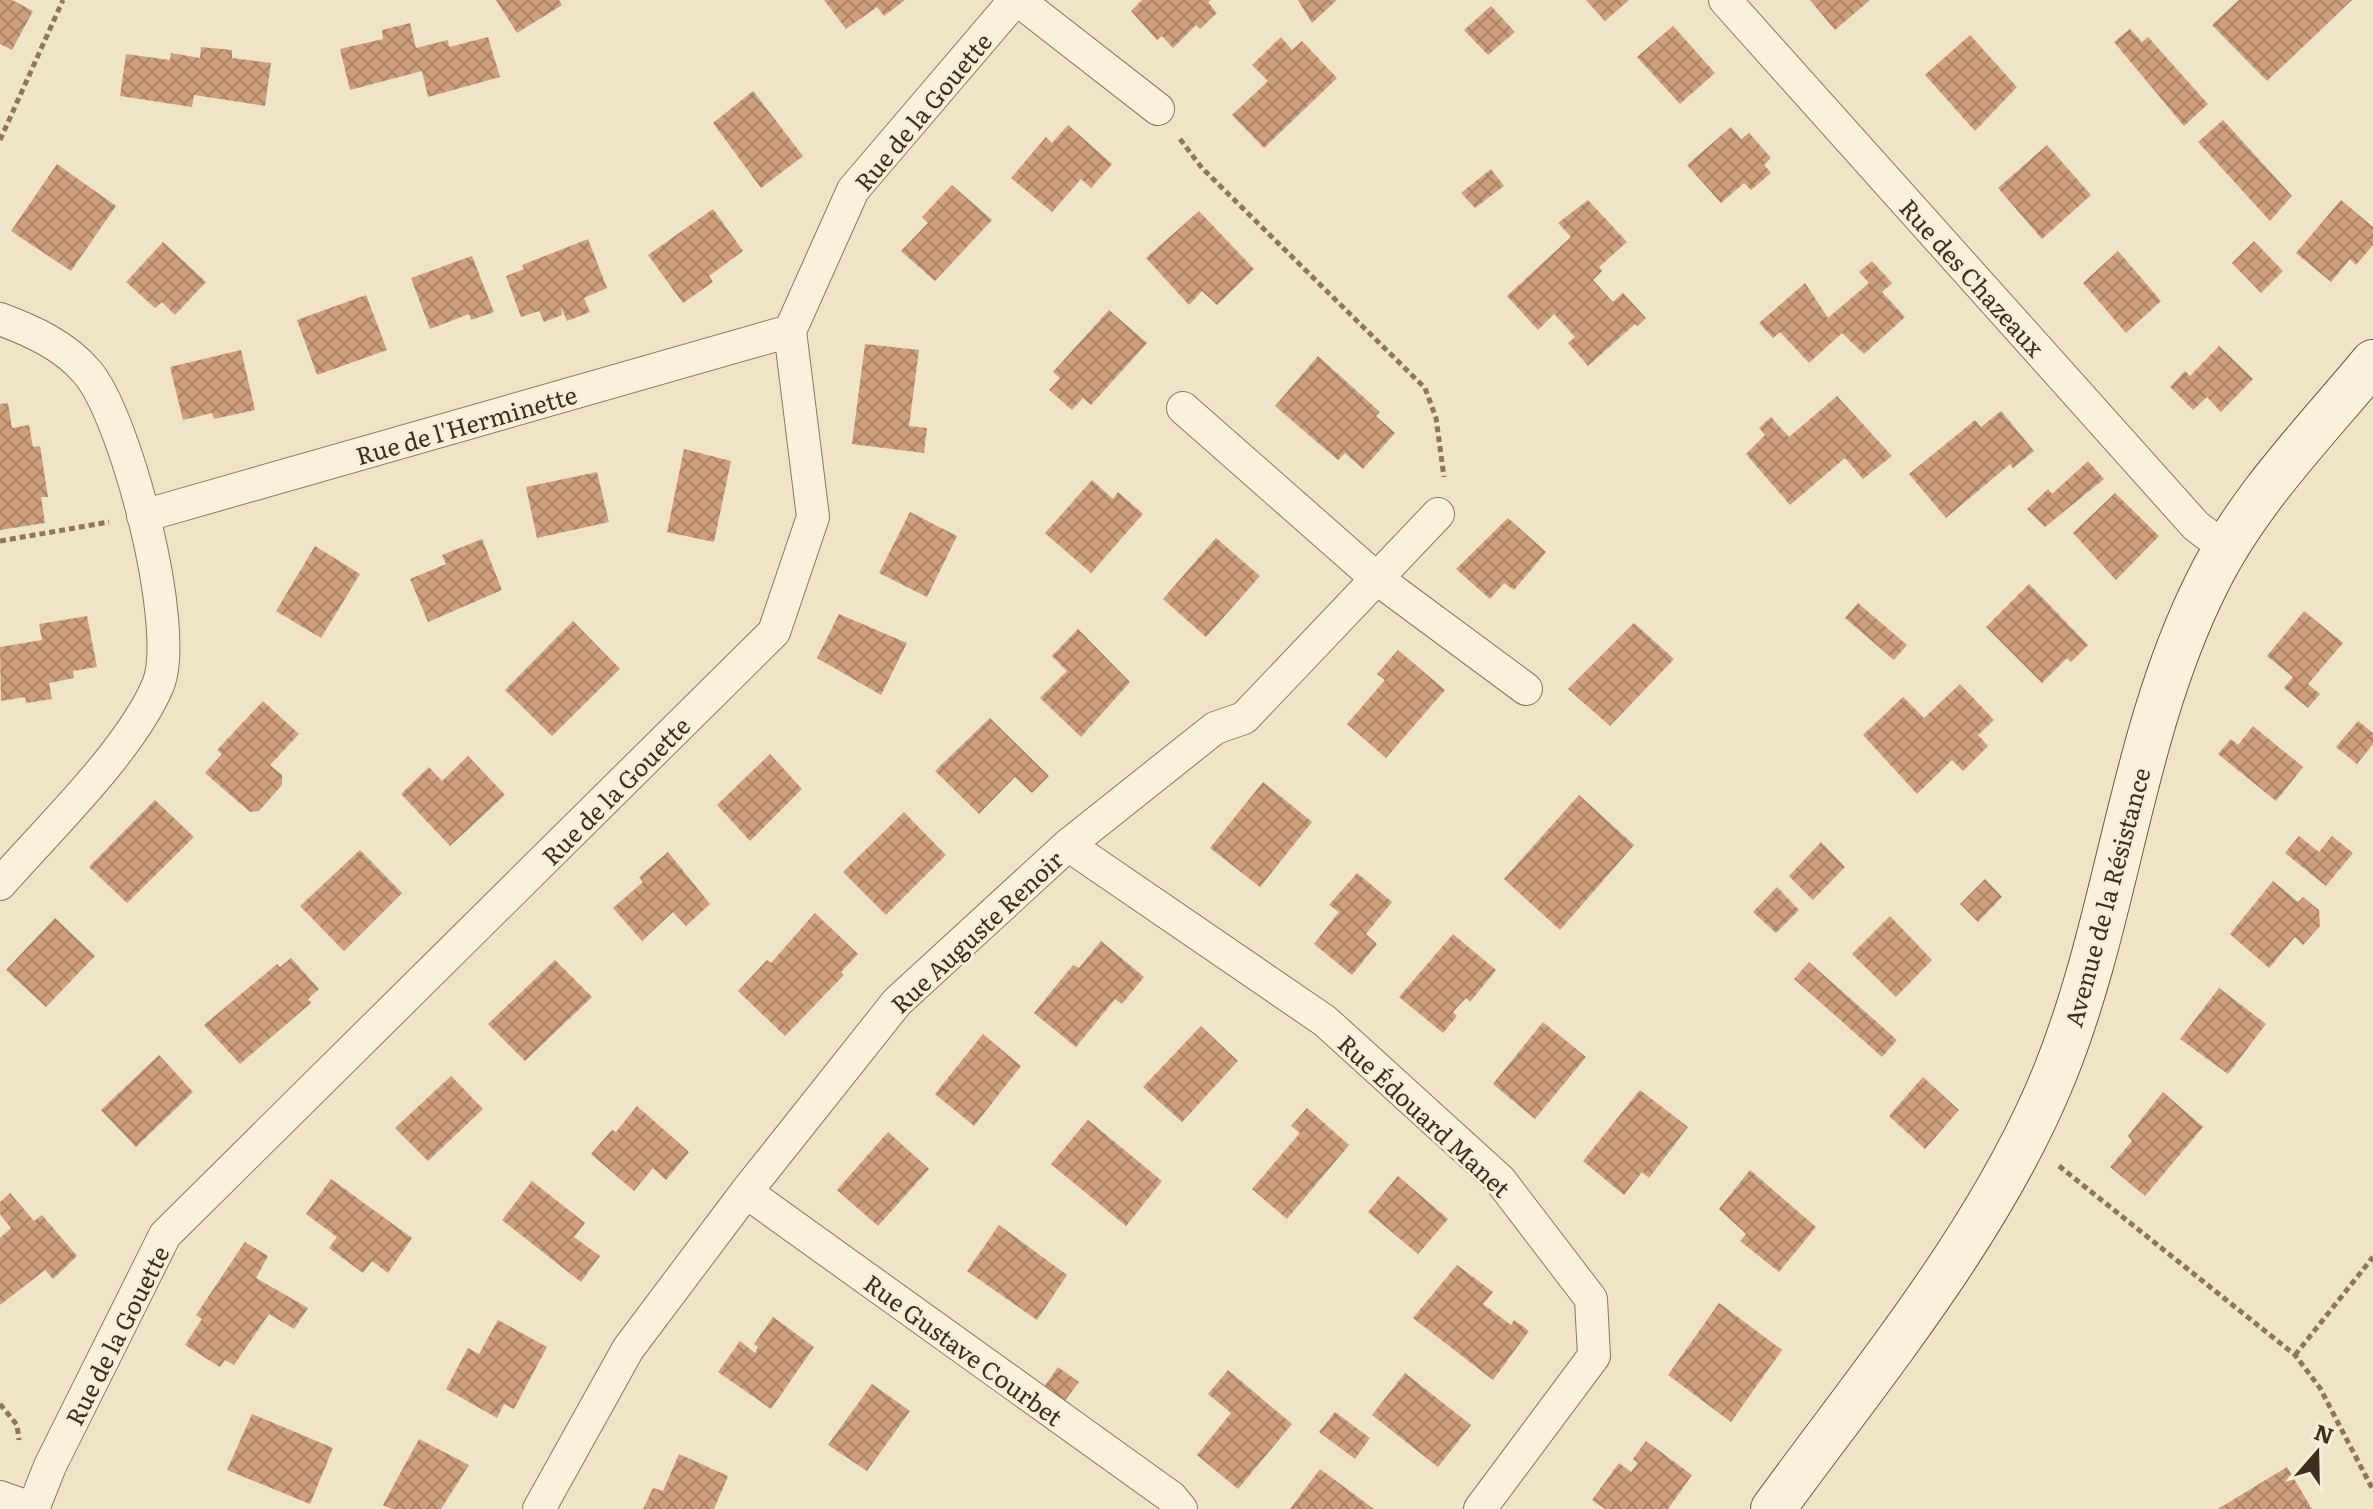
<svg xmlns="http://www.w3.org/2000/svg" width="2373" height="1509" font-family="Literata,serif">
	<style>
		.building { fill: url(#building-cross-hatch) }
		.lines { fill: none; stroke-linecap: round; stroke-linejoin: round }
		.street-casing { stroke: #8d765c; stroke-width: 34 }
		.secondary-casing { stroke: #6f573f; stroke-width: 46 }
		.path { stroke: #8d765c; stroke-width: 5; stroke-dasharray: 6 4; stroke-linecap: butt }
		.street { stroke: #faf1dc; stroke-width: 32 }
		.secondary { stroke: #faf1dc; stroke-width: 44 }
		.labels { text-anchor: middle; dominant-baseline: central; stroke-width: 6; stroke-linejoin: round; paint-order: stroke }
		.street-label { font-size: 24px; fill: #3d2e20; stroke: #f7eed8 }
	</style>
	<defs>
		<pattern id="building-cross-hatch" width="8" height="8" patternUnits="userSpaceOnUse" patternTransform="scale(2)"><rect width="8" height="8" fill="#cf9f7d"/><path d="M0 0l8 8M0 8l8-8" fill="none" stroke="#a98266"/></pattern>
	</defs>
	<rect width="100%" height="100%" fill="#f0e4c8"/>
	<path class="building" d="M0,0H12L33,11L12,50L0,44Z
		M496,0H559L562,5L517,33Z
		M824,0H905L884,16L877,7L846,29Z
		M1142,0H1211L1208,2L1217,13L1200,29L1196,25L1173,48L1162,36L1157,40L1131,11Z
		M1298,0H1337L1312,23Z
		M1586,0H1629L1605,21Z
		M1810,0H1870L1835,30Z
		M2239,0H2352L2267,81L2212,25Z
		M1491,6L1515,32L1488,55L1464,30Z
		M410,23L416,48L448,40L449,47L488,37L500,77L428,97L422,71L350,90L340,49L383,39L382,30Z
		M1673,26L1715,73L1680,104L1637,57Z
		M2130,29L2142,42L2148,37L2208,104L2184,126L2114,42Z
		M1970,35L2017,87L1975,131L1925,75Z
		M1281,37L1292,50L1302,41L1337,78L1264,148L1232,115L1268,81L1252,65Z
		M201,47L232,50V58L271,63L265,106L194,95L192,107L120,96L126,54L170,60L171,53L200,58Z
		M753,91L803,156L761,188L713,123Z
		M2223,120L2292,196L2270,221L2198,142Z
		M1068,125L1112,164L1091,188L1081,179L1052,212L1011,178L1046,137L1052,143Z
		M1731,127L1741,139L1749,133L1771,158L1764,165L1771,173L1751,190L1744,183L1721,203L1687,165Z
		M2047,145L2091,195L2042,239L1998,188Z
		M57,164L116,206L71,271L11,231Z
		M1491,169L1504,186L1475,208L1461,193Z
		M952,185L992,220L935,281L901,251L928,223L922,217Z
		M1588,200L1627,242L1599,267L1602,271L1593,280L1613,302L1623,293L1646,318L1638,326L1635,324L1588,366L1568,343L1575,337L1554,314L1538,330L1507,296L1571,237L1558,223Z
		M2341,200L2373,227V245L2356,265L2350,259L2331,282L2296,253Z
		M713,209L743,251L709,276L713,282L683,303L648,255Z
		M1199,211L1254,269L1217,305L1202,291L1189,305L1146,258Z
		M588,239L607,288L584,298L590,312L567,321L561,307L562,315L544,322L539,311L521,317L506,276L524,269L522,265Z
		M2254,241L2283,271L2261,293L2232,263Z
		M163,242L206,282L175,315L162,302L155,308L126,282Z
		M2118,251L2161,301L2126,333L2083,283Z
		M472,256L494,312L471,320L469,314L430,329L411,278Z
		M1872,261L1892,283L1882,292L1905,317L1864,354L1842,333L1809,363L1780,332L1773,338L1759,323L1805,283L1828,318L1869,283L1859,272Z
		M366,295L387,350L317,375L297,320Z
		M1109,310L1147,343L1091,405L1083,398L1072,410L1049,390L1060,378L1053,372Z
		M865,344L919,350L909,426L927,428L924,453L852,444Z
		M2219,346L2253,379L2221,412L2207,397L2193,410L2170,387L2185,371L2190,376Z
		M241,350L255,410L214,419L212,413L183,420L170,367Z
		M1318,356L1380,412L1376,416L1395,433L1363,469L1345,453L1338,460L1275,406Z
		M1837,396L1892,456L1863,479L1845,458L1790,505L1746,454L1765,435L1759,428L1771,417L1789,437Z
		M8,403L12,428L29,425L33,447L40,446L48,497H41L45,523L0,530V404Z
		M2001,411L2034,451L2013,468L2010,464L1946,518L1909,474L1975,420L1981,427Z
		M684,449L731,461L714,542L667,532Z
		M2088,461L2104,479L2045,527L2027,509L2048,489L2052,494Z
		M597,472L609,522L537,538L526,487Z
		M1092,480L1113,499L1118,492L1143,514L1091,573L1045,533Z
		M2115,493L2159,536L2116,580L2073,533Z
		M910,512L957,536L927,597L879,573Z
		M1508,518L1546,552L1514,590L1504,583L1490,599L1456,569Z
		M1216,538L1260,576L1206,637L1163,599Z
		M482,539L502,590L428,622L410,579L446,564L442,555Z
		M315,546L360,574L321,638L276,611Z
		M2029,584L2088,645L2071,662L2067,658L2042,683L1986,627Z
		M1858,603L1907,645L1894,660L1845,618Z
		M2304,611L2343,643L2308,684L2320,694L2308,708L2284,688L2293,677L2267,656Z
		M839,614L907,643L881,695L817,658Z
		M87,616L97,667L73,671L74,678L49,683L52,699L26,703L25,697L1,701L0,647L42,640L39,624Z
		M573,621L620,669L552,736L505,690Z
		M1634,623L1674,659L1610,726L1568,689Z
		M1078,629L1130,682L1081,737L1040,698L1067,671L1052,656Z
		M1398,650L1445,690L1386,758L1347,724L1385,680L1377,674Z
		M1960,684L1994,720L1978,735L1988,746L1963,771L1952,760L1917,794L1863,735L1903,697L1924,718Z
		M263,701L299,734L270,765L282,775V785L259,811L250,812L205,773L222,754L217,750Z
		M990,718L1049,776L1032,793L1015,777L979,814L935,771Z
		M2358,721L2373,733V744L2357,764L2336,747Z
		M2253,726L2303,767L2276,801L2218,754L2231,739L2238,745Z
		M770,754L802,789L750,841L717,805Z
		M468,756L505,795L450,846L401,794L429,767L442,781Z
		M1263,782L1312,822L1260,887L1210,848Z
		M1579,795L1634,845L1560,930L1504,879Z
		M155,800L194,837L127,903L89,867Z
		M904,812L946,855L886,915L843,872Z
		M2299,836L2319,852L2332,836L2353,853L2326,886L2285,853Z
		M1821,842L1845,867L1813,900L1789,876Z
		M360,850L402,893L344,951L300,906Z
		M668,852L710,904L686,926L673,912L642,941L613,908L643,882L639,877Z
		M1357,873L1392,902L1366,934L1377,944L1352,975L1314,944L1339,912L1329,905Z
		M1985,879L2002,897L1978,922L1960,904Z
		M2273,881L2298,902L2303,897L2319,910L2320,926L2303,945L2295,937L2269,968L2230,934Z
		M1777,887L1799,910L1776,933L1753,912Z
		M815,913L858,954L841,972L844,975L785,1036L738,991L767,960L771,963Z
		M1890,916L1932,960L1896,997L1852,954Z
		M55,918L95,956L46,1007L6,970Z
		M1453,934L1496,970L1470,1002L1466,998L1453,1012L1457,1016L1443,1033L1399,997Z
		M1101,941L1144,977L1122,1004L1115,999L1076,1047L1034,1013L1073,965L1079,968Z
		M291,958L319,989L308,999L311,1003L240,1064L204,1025L277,964L280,967Z
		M555,960L592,997L525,1061L488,1024Z
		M1809,962L1897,1040L1882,1057L1794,979Z
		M2219,988L2266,1024L2228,1074L2180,1039Z
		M1543,1022L1586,1057L1535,1119L1493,1084Z
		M1201,1026L1238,1061L1182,1122L1143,1087Z
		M983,1034L1021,1066L974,1126L935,1094Z
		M159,1055L193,1092L136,1147L101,1110Z
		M451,1076L483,1109L428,1161L395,1128Z
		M1923,1077L1959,1110L1925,1149L1889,1116Z
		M1640,1090L1688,1127L1649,1178L1642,1172L1624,1195L1583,1161Z
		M2163,1092L2203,1127L2145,1196L2110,1167L2132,1141L2128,1136Z
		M637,1106L689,1152L666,1180L653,1168L634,1191L591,1154L612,1130L616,1132Z
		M1307,1108L1349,1145L1287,1219L1252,1189L1300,1133L1291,1126Z
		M1088,1120L1162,1181L1126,1226L1051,1164Z
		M888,1132L929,1169L878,1226L837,1190Z
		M1750,1170L1816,1227L1779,1272L1740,1241L1746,1234L1719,1209Z
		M1398,1176L1448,1219L1418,1254L1368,1212Z
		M331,1179L412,1238L388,1273L372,1261L363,1273L329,1248L337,1237L306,1214Z
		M532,1181L585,1223L574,1237L600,1256L581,1282L502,1220Z
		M10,1193L34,1221L42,1215L77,1256L53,1279L45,1270L0,1305V1238L11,1228L0,1214V1202Z
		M999,1225L1067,1275L1037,1320L967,1271Z
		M245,1242L268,1256L256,1278L308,1308L294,1329L269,1314L234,1365L225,1360L220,1367L185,1345L202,1319L196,1315Z
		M1457,1265L1493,1292L1483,1304L1511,1325L1514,1320L1529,1331L1493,1380L1413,1318Z
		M1719,1303L1782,1350L1731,1422L1668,1375Z
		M773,1317L814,1347L771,1409L718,1372L740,1341L755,1353L758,1347L754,1344Z
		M498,1320L547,1347L514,1409L504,1404L497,1418L446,1389L468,1348L479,1354Z
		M1058,1367L1079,1382L1064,1402L1044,1387Z
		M1228,1370L1292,1424L1238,1489L1197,1455L1231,1413L1208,1394Z
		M1405,1373L1471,1425L1438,1467L1372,1415Z
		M872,1384L910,1411L867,1471L828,1445Z
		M1335,1412L1370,1438L1355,1459L1319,1432Z
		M252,1414L333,1448L310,1504L227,1470Z
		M419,1439L469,1465L441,1509H392L383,1505Z
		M1646,1441L1692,1475L1668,1509H1605L1592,1500L1619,1463L1631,1472L1638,1463L1633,1459Z
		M679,1454L728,1476L714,1509H643L653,1488L663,1491Z
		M2287,1467L2312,1509H2218Z
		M1320,1469L1374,1509H1290Z"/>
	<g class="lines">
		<defs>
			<path id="street" d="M1018,0L1158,109
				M1725,0L2196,526L2225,548
				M0,319C32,331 64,345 87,372C126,417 181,629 158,685C130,751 48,829 0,884
				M1183,408L1376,578L1526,689
				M143,516L790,331
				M1068,845L1325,1021L1500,1180L1591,1299L1594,1356L1480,1509
				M746,1192L1171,1497L1181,1509
				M0,1497L34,1509
				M33,1509L50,1466L165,1235L774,632L813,517L790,331L853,190L1015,0
				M539,1509L628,1349L746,1192L897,1002L1068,845L1215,728L1244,718L1438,514"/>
			<path id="secondary" d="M1773,1509C1872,1373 1992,1230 2055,1073C2119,914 2130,737 2207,583C2247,501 2315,432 2373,362"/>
		</defs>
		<use href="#street" class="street-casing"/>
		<use href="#secondary" class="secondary-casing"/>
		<path class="path" d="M1180,139L1202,168L1425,388L1436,418L1444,477
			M0,140L63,0
			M0,541L109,522
			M2059,1166L2295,1355L2320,1388L2373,1490
			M2295,1355L2373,1257
			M0,1404L17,1425L19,1440"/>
		<use href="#street" class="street"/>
		<use href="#secondary" class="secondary"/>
	</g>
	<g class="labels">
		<g class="street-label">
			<text transform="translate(922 111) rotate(-50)">Rue de la Gouette</text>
			<text transform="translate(1973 277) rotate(48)">Rue des Chazeaux</text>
			<text transform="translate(466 424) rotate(-16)">Rue de l'Herminette</text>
			<text transform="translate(615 790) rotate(-45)">Rue de la Gouette</text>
			<text transform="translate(2106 897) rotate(-75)">Avenue de la Résistance</text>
			<text transform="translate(976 931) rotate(-43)">Rue Auguste Renoir</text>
			<text transform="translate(1425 1115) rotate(43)">Rue Édouard Manet</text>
			<text transform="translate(116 1335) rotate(-63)">Rue de la Gouette</text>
			<text transform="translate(964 1349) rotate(36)">Rue Gustave Courbet</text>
		</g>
	</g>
	<g transform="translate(2317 1453) rotate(20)" stroke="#f7eed8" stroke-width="6" paint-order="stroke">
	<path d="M0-6L14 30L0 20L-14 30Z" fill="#3d2e20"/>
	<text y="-12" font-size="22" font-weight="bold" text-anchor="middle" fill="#3d2e20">N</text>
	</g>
</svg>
